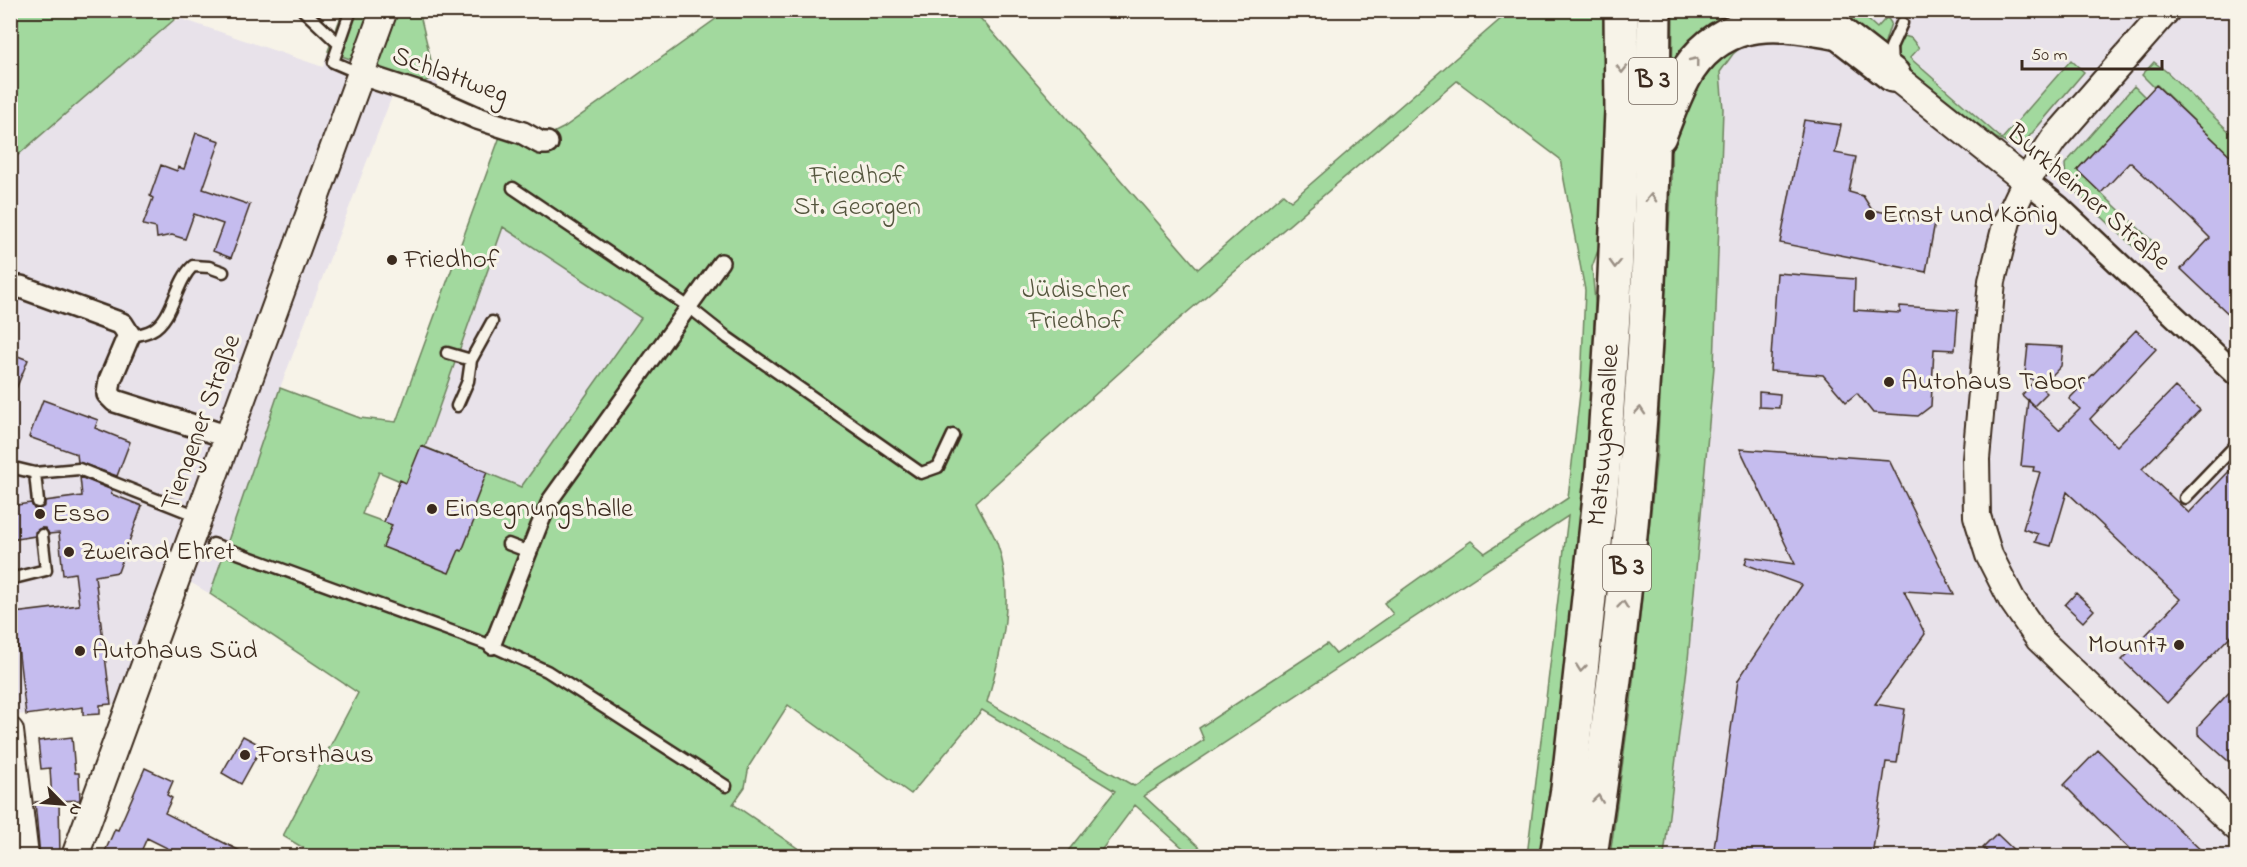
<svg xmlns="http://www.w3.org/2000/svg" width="2247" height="867" font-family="'Indie Flower',sans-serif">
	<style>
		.built { fill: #e8e2ea }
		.green { fill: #a2d99e; stroke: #6e825e; stroke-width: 1.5; fill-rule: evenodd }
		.building { fill: #c5bcee; stroke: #3b2a1e; stroke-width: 1.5 }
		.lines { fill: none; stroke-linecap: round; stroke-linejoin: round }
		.service-casing { stroke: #3b2a1e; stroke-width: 15 }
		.pedestrian-casing { stroke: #3b2a1e; stroke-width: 20 }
		.minor-casing { stroke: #3b2a1e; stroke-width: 26 }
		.tertiary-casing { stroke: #3b2a1e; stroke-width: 30 }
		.trunk-casing { stroke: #3b2a1e; stroke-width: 38 }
		.service { stroke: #f7f3e8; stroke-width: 10 }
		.pedestrian { stroke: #f7f3e8; stroke-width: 15 }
		.minor { stroke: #f7f3e8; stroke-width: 21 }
		.tertiary { stroke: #f7f3e8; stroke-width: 26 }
		.trunk { stroke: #f7f3e8; stroke-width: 33 }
		.oneway { stroke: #998e83 }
		.poi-dot { fill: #3b2a1e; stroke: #f7f3e8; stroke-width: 2 }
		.labels { text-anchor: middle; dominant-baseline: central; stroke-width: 6; stroke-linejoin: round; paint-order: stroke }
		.shield { fill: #f7f3e8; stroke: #73665b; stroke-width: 1.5 }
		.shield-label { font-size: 26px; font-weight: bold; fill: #3b2a1e }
		.street-label { font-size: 27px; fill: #3b2a1e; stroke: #f7f3e8 }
		.park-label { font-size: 27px; fill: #55563e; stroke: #f7f3e8 }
		.poi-label { font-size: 27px; fill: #3b2a1e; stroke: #f7f3e8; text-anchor: start }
	</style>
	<rect width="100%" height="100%" fill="#f7f3e8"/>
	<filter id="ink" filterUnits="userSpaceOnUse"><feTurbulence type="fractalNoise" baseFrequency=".0167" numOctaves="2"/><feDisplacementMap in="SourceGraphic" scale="12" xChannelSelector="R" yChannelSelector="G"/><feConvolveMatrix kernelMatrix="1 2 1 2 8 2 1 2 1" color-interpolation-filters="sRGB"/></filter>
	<g filter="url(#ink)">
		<path class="built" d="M1798,11H2236V856H1664L1688,660L1714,367L1723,109L1720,72L1733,54L1745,44Z
			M182,19L323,67L328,51L419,84L435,77L438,87L472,107L547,136L555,151H540L476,126L392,96L280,388L210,594L170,570L123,703L17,715L10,660V161L173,21Z
			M503,227L641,318L521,487L425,448Z"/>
		<path class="green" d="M10,11H174L175,19L11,161Z
			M343,11H424L421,19L435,77L419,84L328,51Z
			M727,11H974L1198,269L1283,194L1291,201L1510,11H1606L1607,225L1592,267L1595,302L1588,475L1568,660L1541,856H1527L1568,516L1144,796L1209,856H1192L1135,805L1097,856H1064L1115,791L982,710L911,794L788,705L749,766L745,787L733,804L809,856H317L283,836L358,693L210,594L280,388L360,418L396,422L502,131L540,151H554L547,136L563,128ZM1457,81L1560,159L1585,290L1581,385L1568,498L1485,553L1471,541L1384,603L1393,614L1336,654L1327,644L1199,728L1204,740L1134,786L987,702C1002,651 1016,595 997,543C992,529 982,516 976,502L1170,327ZM503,227L641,318L521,487L425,447ZM379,472L400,481L384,522L362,514Z
			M1673,11H1798L1761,38L1745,44L1733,54L1720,72L1723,109L1714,367L1688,660L1664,856H1610L1631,701L1657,454L1671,191Z
			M1841,11H1858L1877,28L1887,17L1891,23L1883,48Z
			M1904,36L1911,38L1919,48L1910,58L2002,139L2071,60L2084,72L2022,145L2017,148L1996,138L1897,60L1899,41Z
			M2154,62L2167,72L2236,138V161L2157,85L2154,87L2142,75Z
			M2134,86L2145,97L2077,170L2152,241L2139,252L2066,183L2065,164Z"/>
		<path class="building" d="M2156,85L2236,161V321L2181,269L2210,238L2192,220L2130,162L2101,193L2077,170Z
			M1804,120L1841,125L1835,153L1856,157L1849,192L1863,196L1872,210L1935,222L1926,272L1780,243Z
			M196,133L220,141L203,189L250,205L231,258L213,251L223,224L194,214L185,239L172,235L157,238L156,228L143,225L153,198L150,196L161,165L177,171L178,167L184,169Z
			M1777,273L1855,279L1854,310L1900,313V306L1958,310L1955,350L1934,349L1931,406L1918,416L1873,413L1857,393L1846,402L1823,375L1770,371Z
			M2136,330L2156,349L2090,419L2094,424L2117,446L2175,387L2200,410L2142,469L2189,513L2236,464V630L2167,703L2122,660L2180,599L2067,492L2051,546L2035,542L2038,534L2023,529L2040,472L2033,471L2034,467L2021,466L2028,400L2059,430L2080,409L2069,399Z
			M2028,345L2063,347L2061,366L2041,387L2025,374Z
			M10,353L28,360L11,401H10Z
			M2034,381L2047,393L2034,406L2022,395Z
			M1759,392L1780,394L1779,408L1759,407Z
			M43,400L98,420L95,428L130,442L117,476L78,462L77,454L29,437Z
			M421,446L487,472L473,508L478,510L462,551L459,550L449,573L383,547L392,525L384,522L394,495L400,480L406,483Z
			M1740,449L1889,460L1954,594L1904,591L1925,634L1875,704L1905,709L1897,763L1886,762L1872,856H1713L1738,680L1802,585L1745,564L1747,557L1795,564Z
			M80,477L112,490L111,494L142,506L118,572L95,576L111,704L100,705V714L83,715V707L26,715L14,613L79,605L75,573L63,575L59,533L49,534L45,528H41L35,532V536L10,540V506L31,503L34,509H39L45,506V501L82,496Z
			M2076,593L2094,610L2083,622L2065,605Z
			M2236,685V768L2198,734V726Z
			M243,736L262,746L241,784L222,773Z
			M72,737L75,773H79L80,800L59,801L60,856H40L35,802L55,801H52L50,768L41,769L38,741Z
			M2098,750L2166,817L2207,856H2137L2098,819L2064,785Z
			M145,768L173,781L167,795L172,798L165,813L250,856H183L147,838L139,856H103L115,829L118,830Z
			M1997,834L2020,856H1992L1983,848Z"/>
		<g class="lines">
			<defs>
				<path id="service" d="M303,10L339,44
					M351,10L333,62L361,74
					M1892,66L1891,47L1902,23
					M513,188L689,307L728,338L921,473L938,467L953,435
					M128,337C136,335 145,334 152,330C174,318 175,282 193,266L209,267L223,272
					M447,353L471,360L468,381L457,406
					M471,360L492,322
					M10,467L35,473L38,502
					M35,473L79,469L200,517
					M2185,498L2236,445
					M213,544L492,646L547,671L726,786
					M508,544L529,552
					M10,579L46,570L42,535"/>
				<path id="pedestrian" d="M492,646L539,526L551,499L721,262"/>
				<path id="minor" d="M361,74L425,95L477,118L523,133L541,143H547
					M2026,181L2058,206L2236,374
					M10,287H21L122,324L129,335L110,380L108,394L115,401L229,437"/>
				<path id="tertiary" d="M2167,10L2054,139L2026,181L2007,221L1992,281L1976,459L1977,516L1989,555L2012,600L2039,639L2236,827
					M1893,75L2026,181
					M10,731L25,856
					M75,856L384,10"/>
				<g id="trunk">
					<path d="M1824,18L1839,33L1893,75"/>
					<path d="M1659,136C1668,114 1676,89 1689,69C1727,13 1781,22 1839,33"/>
					<path id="s1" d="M1557,856L1568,789L1603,470L1614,299L1622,111L1621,10"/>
					<path d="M1590,856C1613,701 1632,544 1642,387C1651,262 1653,136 1654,10"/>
				</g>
			</defs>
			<use href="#service" class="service-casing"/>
			<use href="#pedestrian" class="pedestrian-casing"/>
			<use href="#minor" class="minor-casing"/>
			<use href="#tertiary" class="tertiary-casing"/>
			<use href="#trunk" class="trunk-casing"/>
			<use href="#service" class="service"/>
			<use href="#pedestrian" class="pedestrian"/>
			<use href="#minor" class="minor"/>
			<use href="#tertiary" class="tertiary"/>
			<use href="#trunk" class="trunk"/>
		</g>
		<defs><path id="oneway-chevron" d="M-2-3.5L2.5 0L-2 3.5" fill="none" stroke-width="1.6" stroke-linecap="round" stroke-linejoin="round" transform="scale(1.5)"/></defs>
		<g class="oneway">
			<use href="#oneway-chevron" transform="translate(1695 61) rotate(-51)"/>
			<use href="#oneway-chevron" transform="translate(1622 69) rotate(90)"/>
			<use href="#oneway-chevron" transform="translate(1651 198) rotate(-88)"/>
			<use href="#oneway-chevron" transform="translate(1615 264) rotate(92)"/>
			<use href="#oneway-chevron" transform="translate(1640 411) rotate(-86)"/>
			<use href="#oneway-chevron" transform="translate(1623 605) rotate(-84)"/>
			<use href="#oneway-chevron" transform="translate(1581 668) rotate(96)"/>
			<use href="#oneway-chevron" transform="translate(1598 799) rotate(-82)"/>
		</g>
	</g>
	<g class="poi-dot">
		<circle cx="1870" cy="215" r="6"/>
		<circle cx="392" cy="260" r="6"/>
		<circle cx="1889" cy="382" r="6"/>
		<circle cx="432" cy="509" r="6"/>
		<circle cx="40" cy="514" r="6"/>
		<circle cx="69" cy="552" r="6"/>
		<circle cx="2179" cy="645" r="6"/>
		<circle cx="80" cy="651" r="6"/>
		<circle cx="245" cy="755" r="6"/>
	</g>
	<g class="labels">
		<g class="shield">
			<rect x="1629" y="58" width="48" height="46" rx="4.5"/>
			<rect x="1603" y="545" width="48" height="46" rx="4.5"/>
		</g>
		<g class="shield-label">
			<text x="1653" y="81">B 3</text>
			<text x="1627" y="568">B 3</text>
		</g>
		<g class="street-label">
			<text transform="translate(450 76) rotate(20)">Schlattweg</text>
			<text transform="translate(2088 198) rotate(41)">Burkheimer Straße</text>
			<text transform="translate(202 423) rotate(-70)">Tiengener Straße</text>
			<text stroke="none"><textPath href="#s1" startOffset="424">Matsuyamaallee</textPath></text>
		</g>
		<g class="park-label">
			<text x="857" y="176">Friedhof<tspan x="857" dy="31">St. Georgen</tspan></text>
			<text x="1076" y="290">Jüdischer<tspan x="1076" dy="31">Friedhof</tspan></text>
		</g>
		<g class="poi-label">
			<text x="1882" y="215">Ernst und König</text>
			<text x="404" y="260">Friedhof</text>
			<text x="1901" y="382">Autohaus Tabor</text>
			<text x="444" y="509">Einsegnungshalle</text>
			<text x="52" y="514">Esso</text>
			<text x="81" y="552">Zweirad Ehret</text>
			<text x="2167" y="645" text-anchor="end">Mount7</text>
			<text x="92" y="651">Autohaus Süd</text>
			<text x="257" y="755">Forsthaus</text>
		</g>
	</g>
	<rect width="2247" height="867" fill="none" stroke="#f7f3e8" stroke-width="36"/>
	<rect x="18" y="18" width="2211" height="831" fill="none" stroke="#3b2a1e" stroke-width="2" filter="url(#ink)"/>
	<g transform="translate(63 804) rotate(115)" stroke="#f7f3e8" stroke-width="4.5" paint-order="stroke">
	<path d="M0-4.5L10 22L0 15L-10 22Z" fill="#3b2a1e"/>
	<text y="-9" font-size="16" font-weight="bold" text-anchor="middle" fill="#3b2a1e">N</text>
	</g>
	<path d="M2022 60v9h140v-9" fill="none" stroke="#3b2a1e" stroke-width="3"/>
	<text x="2031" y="60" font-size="18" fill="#3b2a1e" stroke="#f7f3e8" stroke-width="4.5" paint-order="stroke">50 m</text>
</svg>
